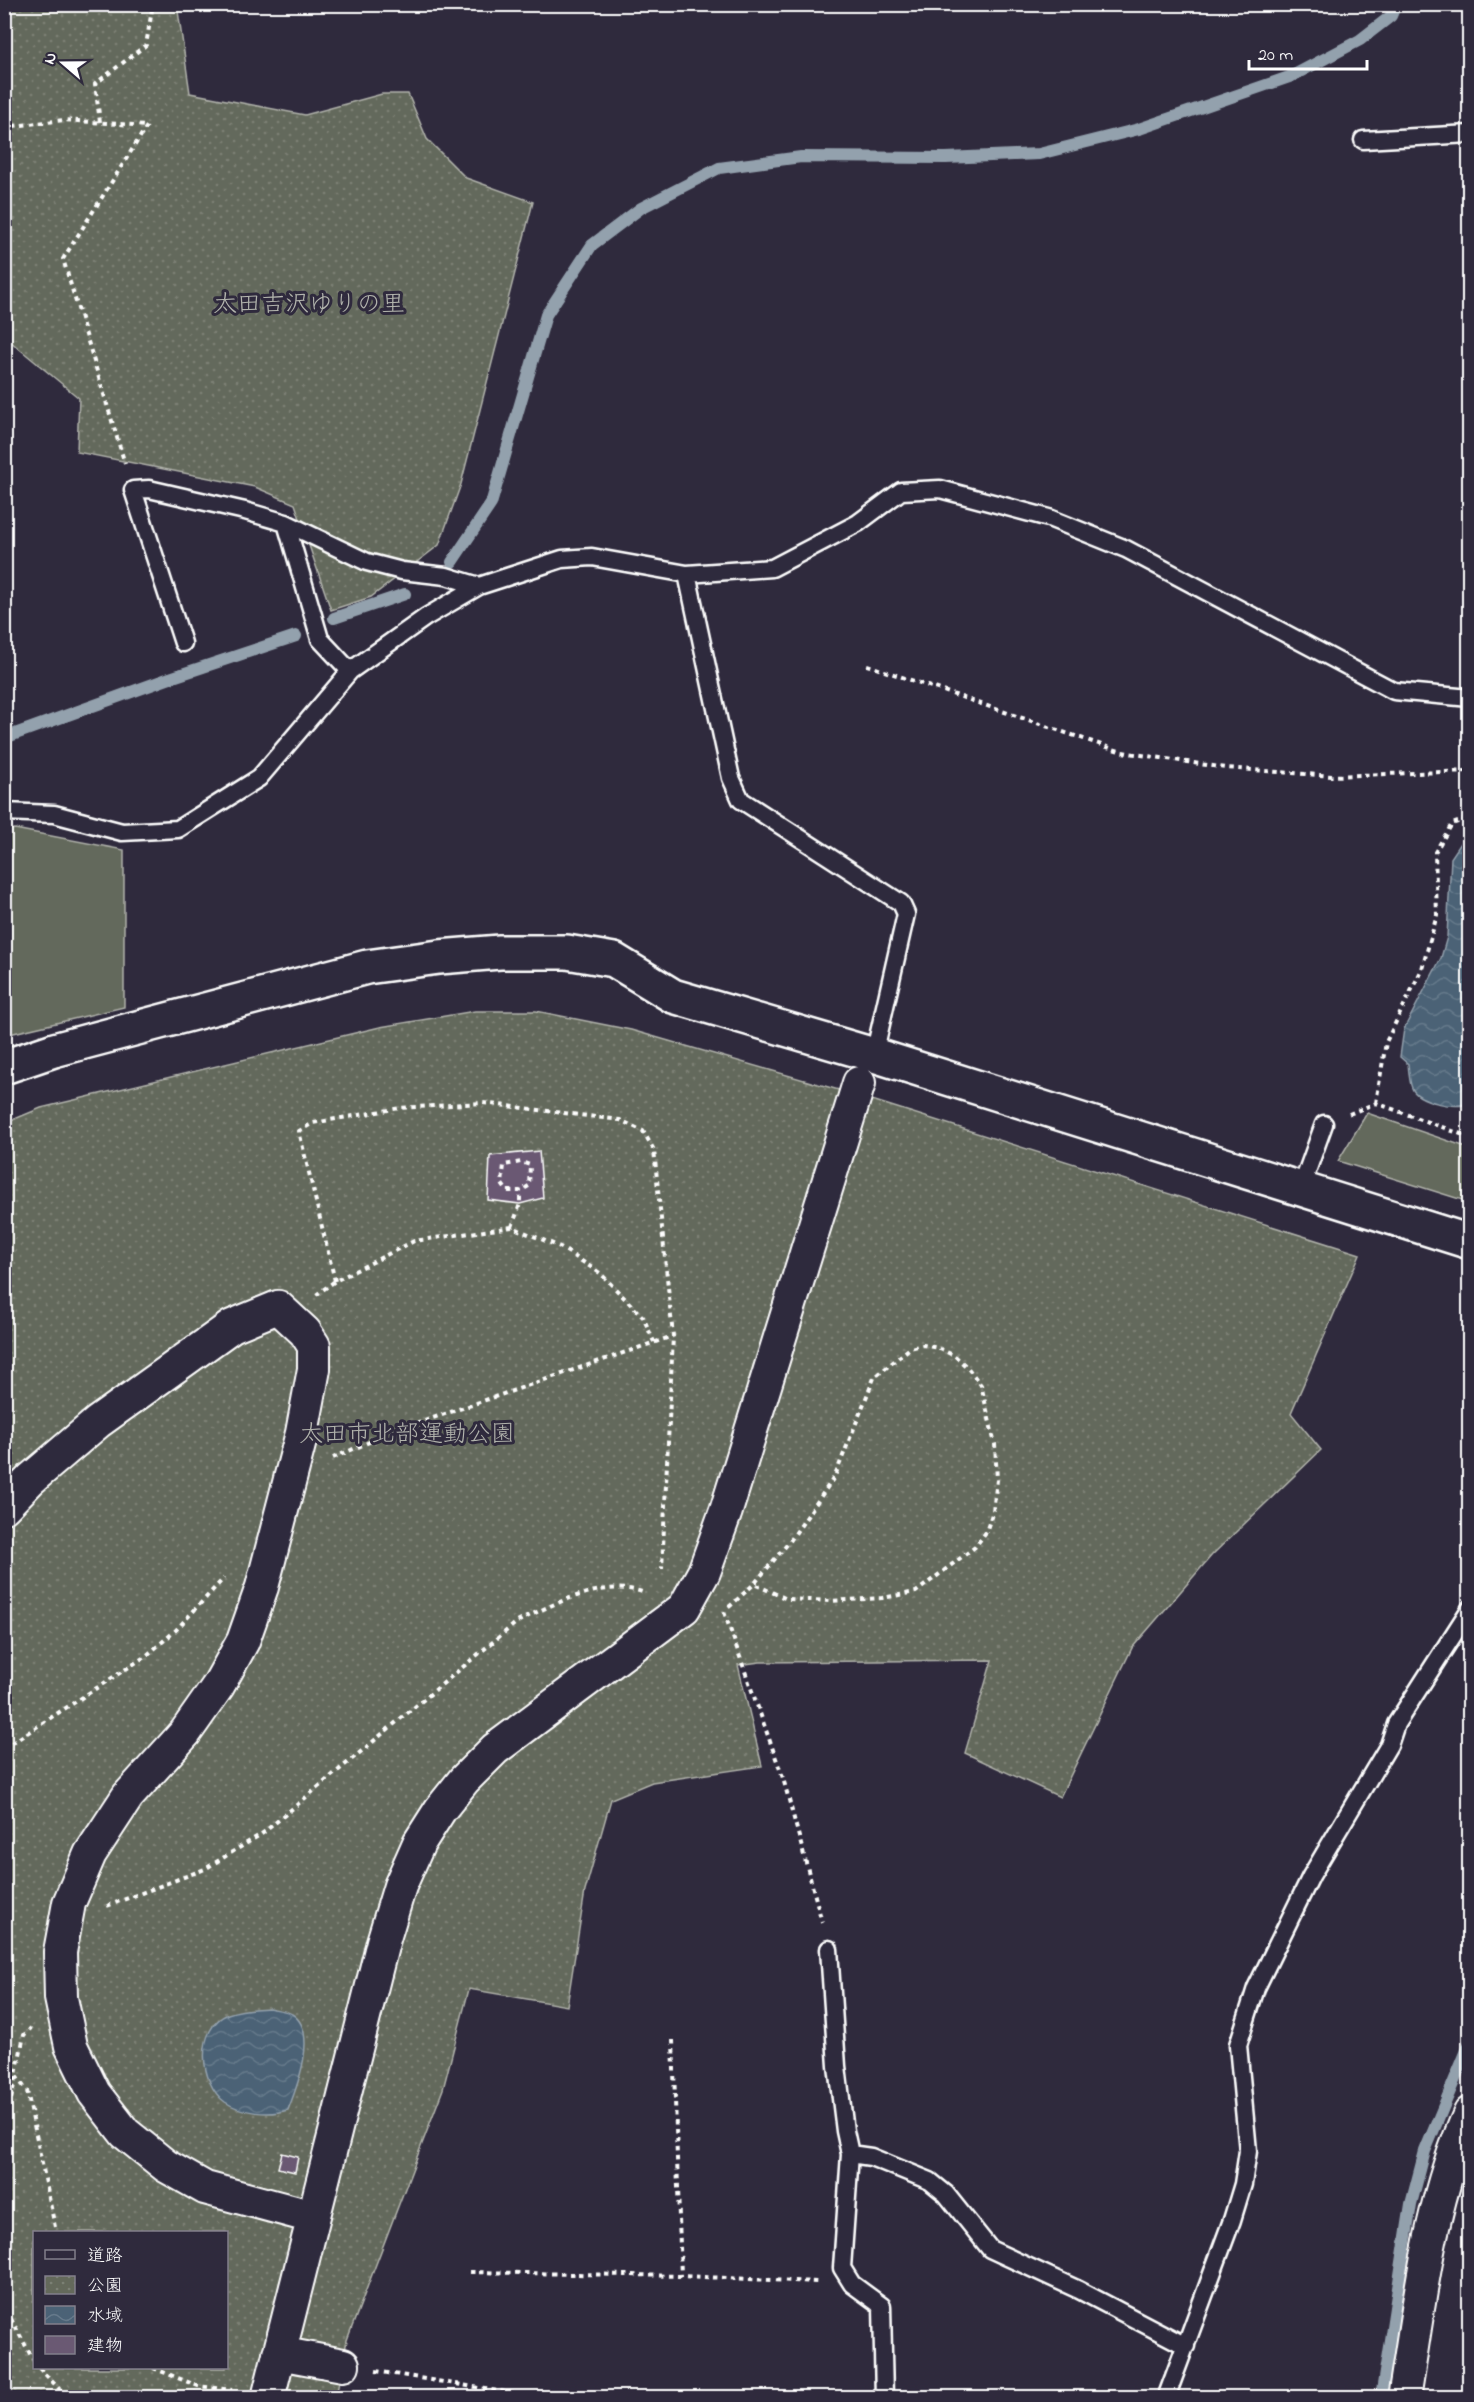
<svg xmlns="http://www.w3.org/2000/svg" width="1474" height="2402" font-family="'Indie Flower','Klee One',sans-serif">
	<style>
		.green { fill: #64695b; stroke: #b2b4ad; stroke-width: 1.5 }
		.park { fill: url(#park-dots); stroke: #b2b4ad; stroke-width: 1.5; fill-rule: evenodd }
		.water { fill: url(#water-waves); stroke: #93a1ad; stroke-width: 1.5 }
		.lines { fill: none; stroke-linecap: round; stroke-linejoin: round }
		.stream { stroke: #93a1ad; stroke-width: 12 }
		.building { fill: #6a5973; stroke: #fff; stroke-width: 1.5 }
		.lane-casing { stroke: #fff; stroke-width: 21 }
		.street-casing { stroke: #fff; stroke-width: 36 }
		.secondary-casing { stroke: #fff; stroke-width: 38 }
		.path { stroke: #fff; stroke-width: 4; stroke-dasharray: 4.5 4.5; stroke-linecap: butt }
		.lane { stroke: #2f2a3d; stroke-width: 16 }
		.street { stroke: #2f2a3d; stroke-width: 32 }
		.secondary { stroke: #2f2a3d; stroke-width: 33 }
		.labels { text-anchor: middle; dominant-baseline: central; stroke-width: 6; stroke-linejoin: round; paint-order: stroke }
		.park-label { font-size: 24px; fill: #b2b4ad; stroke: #2f2a3d }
	</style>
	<defs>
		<pattern id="park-dots" width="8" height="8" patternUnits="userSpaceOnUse" patternTransform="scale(1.5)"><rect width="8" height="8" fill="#64695b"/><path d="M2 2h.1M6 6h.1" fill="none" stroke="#7b8074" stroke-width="1.8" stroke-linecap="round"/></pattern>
		<pattern id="water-waves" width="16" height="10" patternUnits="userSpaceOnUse" patternTransform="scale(1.5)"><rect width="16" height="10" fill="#4b6276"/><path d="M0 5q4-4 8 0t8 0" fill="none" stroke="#667a8b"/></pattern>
	</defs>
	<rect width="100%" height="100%" fill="#2f2a3d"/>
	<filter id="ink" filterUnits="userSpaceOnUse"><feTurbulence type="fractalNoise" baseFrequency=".0167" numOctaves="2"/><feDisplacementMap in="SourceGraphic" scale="12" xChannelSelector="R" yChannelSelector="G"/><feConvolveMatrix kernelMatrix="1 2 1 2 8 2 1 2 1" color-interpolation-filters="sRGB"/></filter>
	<g filter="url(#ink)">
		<path class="green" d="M15,829L124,850V1007L5,1035V831Z
			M1367,1113L1469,1148V1202L1338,1161Z"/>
		<path class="park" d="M4,5H179L178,11L190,93L305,115L382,94H408L427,139L466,178L533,202L461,484L439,545L371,597L331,610L295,504L255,487L77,452L79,398L5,337Z
			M475,1011H536L631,1030L856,1095L1360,1254L1291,1413L1321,1450L1212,1555L1132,1648L1060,1797L965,1753L992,1660L760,1662L738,1665L762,1766L652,1782L611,1799L585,1891L567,2006L469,1989L443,2089L347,2340L336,2397L5,2398V1123L41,1108L380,1027ZM34,2232H226V2368H34Z"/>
		<path class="water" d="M1469,837V1103C1458,1110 1417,1102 1412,1088C1409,1081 1409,1071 1408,1064L1400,1057L1404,1029L1441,958L1447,937L1451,858L1463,840Z
			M269,2008C276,2010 286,2010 292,2014C319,2031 297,2087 288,2110C269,2116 241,2113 225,2102C199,2083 195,2028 228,2014C241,2009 255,2009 269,2008Z"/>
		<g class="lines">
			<path class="stream" d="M452,562L491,504L546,315L592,245L641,208L719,168L801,157L946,158L1039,154L1139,129L1292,76L1360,40L1391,16L1396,4
				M334,618L405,594
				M4,738L170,678L296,636
				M1381,2398L1411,2204L1425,2151L1470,2043"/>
		</g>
		<path class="building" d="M539,1151L543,1198L520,1204L488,1200L490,1156Z
			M282,2153L298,2157L295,2172L278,2168Z"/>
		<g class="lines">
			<defs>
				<path id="lane" d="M1363,140L1470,134
					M286,523L320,639L350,671
					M687,574L731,778L741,800L901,903L906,914L874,1055
					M183,643L133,490L149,489L245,511L286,523L367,562L402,571L446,576L479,586
					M4,812L54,814L122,832L178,829L259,778L350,671L426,617L479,586L562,559L592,557L687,574L772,568L858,523L901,491L940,489L1049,518L1126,549L1394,691L1470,698
					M1301,1188L1324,1124
					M829,1949L837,2066L845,2131L850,2154L842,2268L852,2284L882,2306L884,2398
					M850,2154L871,2157L930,2181L946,2194L990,2249L1079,2290L1186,2346
					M1166,2398L1232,2220L1243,2184L1248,2151L1238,2045L1256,1988L1311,1876L1389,1745L1396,1724L1470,1609"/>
				<path id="street" d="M4,1507L31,1479L98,1422L232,1326L278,1307L305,1332L314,1346V1369L302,1433L262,1587L243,1641L218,1686L185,1733L128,1796L90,1854L69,1903L60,1952L61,1998L71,2046L94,2093L125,2133L166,2166L205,2188L313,2217
					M279,2353L343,2365
					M268,2398L383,1942L400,1886L419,1843L440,1810L464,1780L495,1749L684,1608L704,1572L726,1511L859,1083
					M1404,2398C1420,2302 1429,2202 1470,2113"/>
				<path id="secondary" d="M4,1067L54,1050L367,967L439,957L500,952H567L614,960L673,996L874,1055L1470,1242"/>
			</defs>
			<use href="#lane" class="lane-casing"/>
			<use href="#street" class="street-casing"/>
			<use href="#secondary" class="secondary-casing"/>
			<path class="path" d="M100,122L95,84L146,45L153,4
				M4,127L64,120L147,126L63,259L125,464
				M867,665L1122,752L1226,768L1332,776L1470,771
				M1376,1103L1386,1042L1422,969L1437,915L1435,852L1452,824L1470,818
				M1349,1114L1376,1103L1461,1134L1470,1131
				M512,1227L520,1204V1191H507L502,1184L504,1165L521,1162L530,1165L529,1186L520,1191
				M335,1281L299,1131L313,1123L400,1108L483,1103L620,1120L643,1131L654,1150L673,1336L662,1569
				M316,1295L335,1281L414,1241L512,1227L560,1247L600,1273L643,1317L654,1342
				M333,1458L392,1432L673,1336
				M729,1607L754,1584L790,1541L835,1476L874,1378L910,1348L923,1345L938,1348L955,1356L967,1367L981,1385L995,1444L997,1480L993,1511L986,1532L975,1547L916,1592L882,1598L831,1601L787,1599L754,1584
				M724,1612L783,1778L822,1922
				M4,1748L146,1656L175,1631L224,1578
				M107,1906L205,1869L263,1833L517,1622C552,1604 605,1578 645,1593
				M673,2040L681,2276
				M16,2076L27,2091L56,2232
				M4,2134L24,2035L31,2028
				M470,2272L681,2276L817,2282
				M4,2302L11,2319L34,2361
				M39,2368L68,2398
				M153,2368L198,2386L232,2390
				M376,2371L541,2398"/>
			<use href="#lane" class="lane"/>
			<use href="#street" class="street"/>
			<use href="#secondary" class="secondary"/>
		</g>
	</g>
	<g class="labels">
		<g class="park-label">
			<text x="309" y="305">太田吉沢ゆりの里</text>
			<text x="407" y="1435">太田市北部運動公園</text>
		</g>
	</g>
	<rect width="1474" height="2402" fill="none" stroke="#2f2a3d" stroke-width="24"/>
	<rect x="12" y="12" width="1450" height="2378" fill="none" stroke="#fff" stroke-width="2" filter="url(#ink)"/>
	<rect x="33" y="2231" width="195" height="138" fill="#2f2a3d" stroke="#827f8b" stroke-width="1.5"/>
	<rect x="45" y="2250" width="30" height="9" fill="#2f2a3d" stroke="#827f8b" stroke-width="1.5"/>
	<text x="87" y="2261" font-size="18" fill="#ffffff">道路</text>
	<rect x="45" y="2276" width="30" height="18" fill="url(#park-dots)" stroke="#827f8b" stroke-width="1.5"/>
	<text x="87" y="2291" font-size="18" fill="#ffffff">公園</text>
	<rect x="45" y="2306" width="30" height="18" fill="url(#water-waves)" stroke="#827f8b" stroke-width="1.5"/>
	<text x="87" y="2321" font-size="18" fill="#ffffff">水域</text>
	<rect x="45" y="2336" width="30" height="18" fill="#6a5973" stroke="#827f8b" stroke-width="1.5"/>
	<text x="87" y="2351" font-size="18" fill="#ffffff">建物</text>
	<g transform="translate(63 63) rotate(290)" stroke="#2f2a3d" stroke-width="4.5" paint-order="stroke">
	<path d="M0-4.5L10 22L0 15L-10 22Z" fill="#ffffff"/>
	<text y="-9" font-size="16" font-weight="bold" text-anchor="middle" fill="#ffffff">N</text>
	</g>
	<path d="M1249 60v9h118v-9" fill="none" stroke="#ffffff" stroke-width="3"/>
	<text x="1258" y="60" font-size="18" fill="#ffffff" stroke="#2f2a3d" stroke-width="4.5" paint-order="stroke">20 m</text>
</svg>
